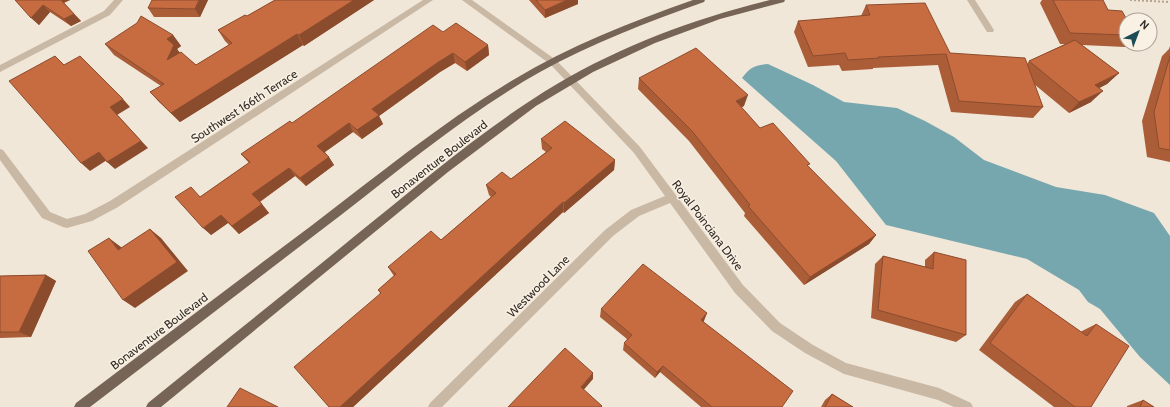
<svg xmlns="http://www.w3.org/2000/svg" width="1170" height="407" font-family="Cabin,sans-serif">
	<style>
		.water { fill: #77a7ae }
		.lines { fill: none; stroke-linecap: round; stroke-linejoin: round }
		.path { stroke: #b5a28f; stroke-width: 2; stroke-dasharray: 2 2; stroke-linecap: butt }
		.minor { fill: #c9b8a4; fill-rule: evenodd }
		.major { fill: #766457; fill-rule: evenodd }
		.wall { fill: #ab5d38 }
		.shaded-wall { fill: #8b4c2e }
		.building { fill: #c76c41; stroke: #8b4c2e }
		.labels { text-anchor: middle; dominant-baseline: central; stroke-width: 3; stroke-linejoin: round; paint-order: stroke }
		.street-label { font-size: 12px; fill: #342c26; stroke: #f9f1e4 }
	</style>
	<rect width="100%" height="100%" fill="#f1e7d8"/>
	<path class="water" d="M768,64L813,85L844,102L897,108L925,121L954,137L984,160L1056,187L1105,195L1154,213L1170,236V385L1140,357L1100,309L1088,302L1079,290L1027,259L886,225L836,161L742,78C750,67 755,65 768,64Z"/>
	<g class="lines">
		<path class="path" d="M1130,0L1170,2"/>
		<path class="minor" d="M114,0H123L110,15L0,72V65L104,11Z
			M423,0H433L118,207L92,221L67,228L63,227L42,218L0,160V149L3,150L50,212L67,219L85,214L110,201Z
			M462,0H472L556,60L640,147L743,285L780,323L813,345L846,363L939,388L971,403L973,407H954L938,400L844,374L805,353L772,331L735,293L670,203L639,216L613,236L442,407H428L430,403L605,230L631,210L665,196L634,153L550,64Z
			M967,0H975L994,30L993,32H987Z"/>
		<path class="major" d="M693,0H705L704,2C648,22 592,43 540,72C469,112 405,165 341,215C257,279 174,343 90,407H74L76,403C154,344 232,285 311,226C377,176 441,123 513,80C569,46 631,22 693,0Z
			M770,0H785L784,2L720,19L655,43L593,72L536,106L448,172L161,407H146L148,403C217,347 287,292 356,235C421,183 485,127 557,84C623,45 696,18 770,0Z"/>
	</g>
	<path class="wall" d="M15,0H70L64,3L81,21L71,26L50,12L39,25Z
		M208,0L200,17H154L148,8Z
		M275,0H374L304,46L303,45L180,122L159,102L150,92L161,86L114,55L105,44L173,35L181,46L177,49L180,53L196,65L229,45L225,41L218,30L247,16Z
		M529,0H578V4L545,18Z
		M1042,0H1103L1108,10L1126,20V44H1128L1125,47L1082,45L1119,73L1107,84L1099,88L1091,102L1069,113L1034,84L1043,107L1033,118L951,112L938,65L873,68V69L842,71L839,65L808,67L794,32L798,21L861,16L866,5L950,53L1027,64L1029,61L1065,44H1060L1040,3Z
		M443,32L488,45L489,55L467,71L455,63L440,72L379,116L383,124L362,139L353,132L325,152L334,165L306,186L295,176L260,202L269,213L239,234L228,223L211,235L200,197L249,163L241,154Z
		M1170,46V162L1147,157L1142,121L1162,56L1169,49Z
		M639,78L744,106L741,107L760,128L808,167L876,235L869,244L804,285L744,216L745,213L689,141L638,89Z
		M541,139L615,160L614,170L564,213L563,212L353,407H329L380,293L378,290L394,276L388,267L441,240L491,197L489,195L486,185L511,179L546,152L542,149Z
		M934,252L966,335L956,342L871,318L875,264L883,256L925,267V260Z
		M46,275L56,281L31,337L0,338V276Z
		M1027,294L1081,332L1082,331L1096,324L1091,407H1054L979,350L1015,302Z
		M601,309L707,313L703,321L782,407H701L660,372L655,378L623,350L624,343L627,339L600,317Z
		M832,394L853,407H821L825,400Z
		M1143,400L1154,407H1127V406Z"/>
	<path class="shaded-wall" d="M60,0H70L63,3Z
		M199,0H208L200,17L195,9Z
		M354,0H374L304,46L299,35Z
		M567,0H578V4L545,18V10Z
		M43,5L50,12L39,25L31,18Z
		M74,14L81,21L71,26L64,19Z
		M297,34L303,45L180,122L171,113Z
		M173,35L181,46L177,49L182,56L167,60V39Z
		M488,45L489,55L467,71L465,62Z
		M453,53L455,63L440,72L379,116L383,124L362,139L357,130L372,109L437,63Z
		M1119,73L1107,84L1084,96L1095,85Z
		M1103,91L1091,102L1069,113L1079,102Z
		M748,95L744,106L733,112L736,101Z
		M123,99L130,107L117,115L148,148L115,169L107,162L110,107Z
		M349,123L353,132L322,154L317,146Z
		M99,152L107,160L90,171L81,163Z
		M329,157L334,165L306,186L300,178Z
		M615,160L614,170L564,213V203Z
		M289,168L295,176L259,202L252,194Z
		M563,202V212L353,407H340Z
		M262,204L269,213L239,234L232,226Z
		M221,215L228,223L211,235L203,228Z
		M150,229L161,238L188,271L135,308L123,300Z
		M876,235L869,244L804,285L810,277Z
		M109,238L121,247L130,259L118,250Z
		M46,275L56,281L31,337L19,332Z
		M707,313L704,321L698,327L701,320Z
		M663,366L660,372L655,378L657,372Z
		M593,373V379L581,393V387Z"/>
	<path class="building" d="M15,0H61L74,14L64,19L43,5L31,18Z
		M152,0H199L195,9L148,8Z
		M275,0H354L299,35L297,34L171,113L150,92L164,84L105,44L137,23L141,16L173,35L167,39L174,45L167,60L181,52L196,65L232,43L218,30L245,15L247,16Z
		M536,0H567L545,10Z
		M1053,0H1103L1108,10L1122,11L1127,20H1126V35L1070,33Z
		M925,3L950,53L1025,58L1043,107L959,101L946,54L878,57L879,58L848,60L845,53L813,56L798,21L870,15L866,5Z
		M456,23L488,45L465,62L453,53L437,63L372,109L379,115L357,130L349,123L317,146L329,157L300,178L289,168L252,194L262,204L232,226L221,215L203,228L175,197L191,187L200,197L250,162L241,154L290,121L292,123L433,25L443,32Z
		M1075,40L1119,73L1095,85L1103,91L1079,102L1029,61Z
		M696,48L748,95L736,101L760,128L773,123L810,164L807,165L876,235L810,277L748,206L750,205L692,131L639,78Z
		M55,56L64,65L80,56L123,99L110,107L141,141L107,162L99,152L81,163L9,81Z
		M1170,56V150L1159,148L1154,112Z
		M565,121L615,160L564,203L563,202L340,407H329L294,367L381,293L378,290L396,274L388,267L431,231L441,240L496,193L486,185L502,172L511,179L552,148L541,139Z
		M150,229L177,262L123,300L88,251L109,238L118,250Z
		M934,252L966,260V335L878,310L883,256L933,269Z
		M643,264L707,313L701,320L793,391L782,407H712L663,366L657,372L624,343L632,335L601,309Z
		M46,275L19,332H0V276Z
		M1027,294L1087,336L1096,324L1129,346L1091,407H1075L990,343Z
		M565,348L593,373L581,387L602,406L601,407H508Z
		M240,388L278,407H227Z
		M832,394L853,407H825Z
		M1143,400L1154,407H1140Z"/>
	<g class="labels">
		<g class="street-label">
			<text transform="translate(244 106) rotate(-33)">Southwest 166th Terrace</text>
			<text transform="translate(439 159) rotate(-38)">Bonaventure Boulevard</text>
			<text transform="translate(708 225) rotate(53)">Royal Poinciana Drive</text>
			<text transform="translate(538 286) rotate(-45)">Westwood Lane</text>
			<text transform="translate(159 331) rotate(-37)">Bonaventure Boulevard</text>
		</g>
	</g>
	<g transform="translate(1138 32) rotate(42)"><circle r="19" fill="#f9f1e4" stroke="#aaa298"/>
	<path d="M0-3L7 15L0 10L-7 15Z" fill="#1c4d56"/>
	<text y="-6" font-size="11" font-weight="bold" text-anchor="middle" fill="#342c26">N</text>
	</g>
</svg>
